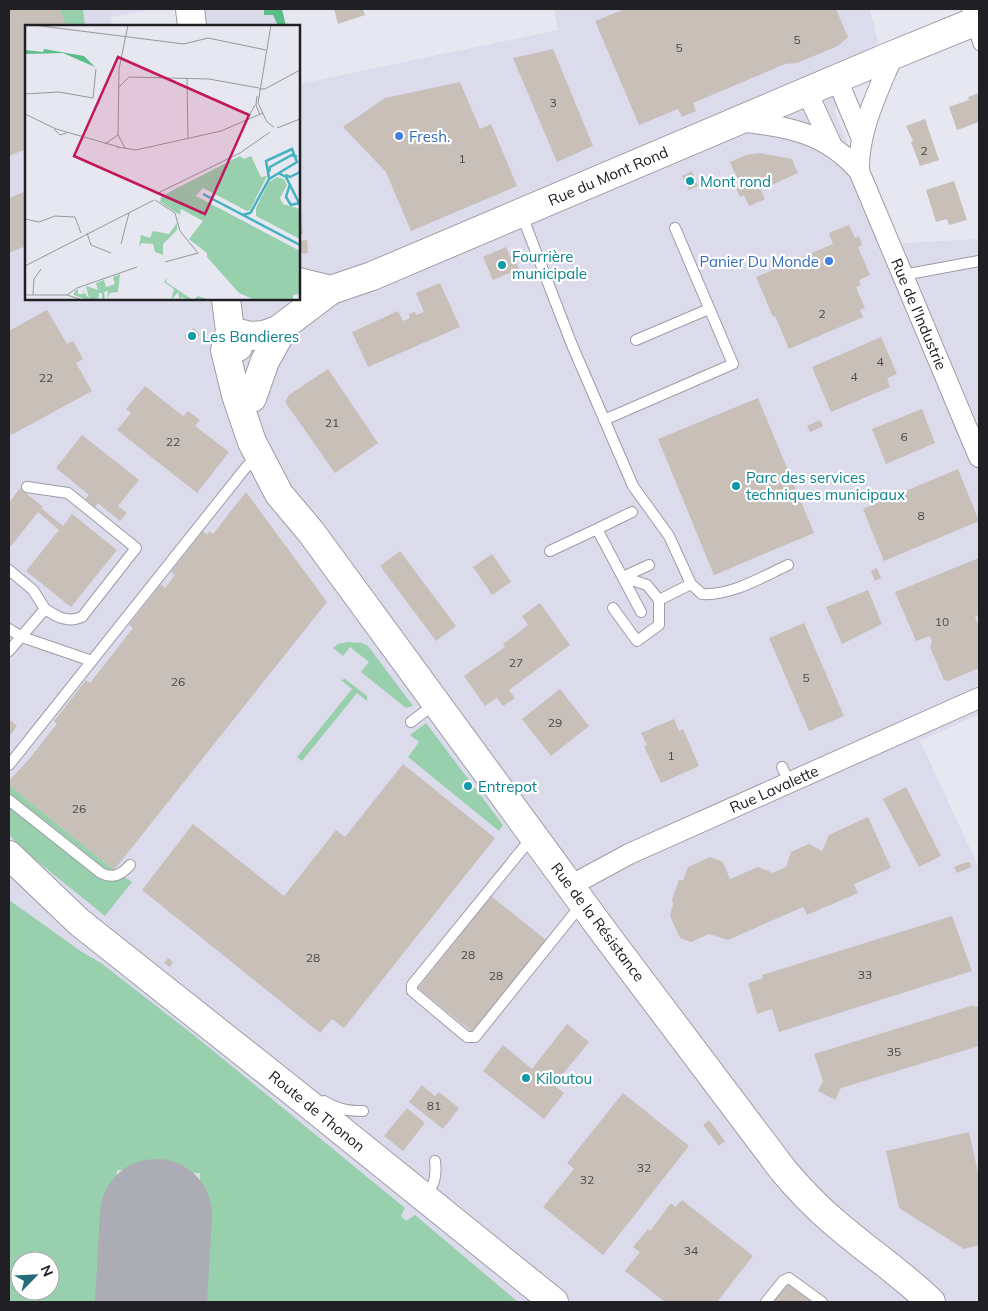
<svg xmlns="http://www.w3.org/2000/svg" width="988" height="1311" font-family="Mulish,sans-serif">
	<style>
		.built { fill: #dbdbec; fill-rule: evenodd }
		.green { fill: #98d0ae; fill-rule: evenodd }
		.forest { fill: #59be88 }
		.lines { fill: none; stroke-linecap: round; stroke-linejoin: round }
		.runway { stroke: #acadb4; stroke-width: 112 }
		.building { fill: #c8bfb9 }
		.lane-casing { stroke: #9c9da6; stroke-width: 12 }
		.street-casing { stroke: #9c9da6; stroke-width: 22 }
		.secondary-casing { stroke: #9c9da6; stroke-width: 30 }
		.primary-casing { stroke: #9c9da6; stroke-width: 30 }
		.lane { stroke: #fff; stroke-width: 10 }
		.street { stroke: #fff; stroke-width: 20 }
		.secondary { stroke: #fff; stroke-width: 28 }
		.primary { stroke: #fff; stroke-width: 28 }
		.shop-dot { fill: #3f7fe0; stroke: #fff; stroke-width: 2 }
		.culture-dot { fill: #0f9aa8; stroke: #fff; stroke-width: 2 }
		.labels { text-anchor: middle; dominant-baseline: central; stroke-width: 4.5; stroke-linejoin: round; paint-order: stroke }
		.number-label { font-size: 12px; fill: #4a4849 }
		.shop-label { font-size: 15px; fill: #366cbe; stroke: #fff; text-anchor: start }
		.street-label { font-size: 15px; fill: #202024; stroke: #fff }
		.culture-label { font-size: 15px; fill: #0d838f; stroke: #fff; text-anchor: start }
		.inset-river { fill: none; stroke: #45b2bf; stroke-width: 2.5 }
		.inset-road { fill: none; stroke: #97979e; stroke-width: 1 }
		.view { fill: #c2185b; fill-opacity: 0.15; stroke: #c2185b; stroke-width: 2.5 }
		.inset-edge { fill: none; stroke: #202024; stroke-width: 2.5 }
	</style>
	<rect width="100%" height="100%" fill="#e6e7f0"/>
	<path class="built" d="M9,9H154L111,17L112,26H26V299H299V84L558,30L554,9H870L878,42L834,111L890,244L979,239V714L920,741L979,868V1302H9ZM20,1261H50V1291H20Z
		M190,9H277L280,26H192Z"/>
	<path class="green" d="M59,9H83L85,26H66Z
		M348,642L362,643L368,646L413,706L406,708L361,672L369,662L350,647L343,656L333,648L338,644Z
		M345,679L367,696V701L357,693L302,761L297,757L352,689L341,680Z
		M426,723L503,825L499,831L408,757L419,742L410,735Z
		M9,785L114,870L132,882L105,916L22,849L10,836Z
		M9,900L82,952L101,963L195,1036L405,1208L401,1216L406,1221L415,1215L518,1302H203L204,1289L195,1286C209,1258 209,1229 209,1198L200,1197V1173L117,1170L116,1189L109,1188L102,1302H9ZM20,1261H50V1291H20Z"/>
	<path class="forest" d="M264,9H282L286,26H278L273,15H264Z"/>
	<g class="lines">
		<path class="runway" d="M151,1302L156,1215"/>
	</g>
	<path class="building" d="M9,9H59L66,26H26V149L9,156Z
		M334,9H363L365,15L338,24Z
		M625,9H836L848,37L838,46L797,63L785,64L693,103L696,111L682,117L678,109L639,125L595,21Z
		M553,49L593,146L557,162L513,58Z
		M460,82L480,129L491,124L517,186L411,231L386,172L343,127L385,98Z
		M979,93V122L957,130L949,107L969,100L968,97Z
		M925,119L939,160L920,166L911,142L913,141L906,126Z
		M760,153L792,159L798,173L761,190L765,199L749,206L744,195L740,197L735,186L740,184L730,162L746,155Z
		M692,171L698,186L689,190L682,176Z
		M954,181L967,220L949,225L947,219L936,222L926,190Z
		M26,191V246L9,253V198Z
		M299,201H300L303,234H299Z
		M849,225L855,238L859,236L862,245L858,247L870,275L859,280L861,285L856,287L865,308L860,310L863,317L789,349L775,316L773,317L756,277L833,244L829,233Z
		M307,240L308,253L299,254V241Z
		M506,247L512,261L515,260L519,269L493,280L483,257Z
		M440,283L460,327L368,367L352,332L398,311L403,321L410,318L409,314L415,312L416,315L424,312L416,293Z
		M47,310L67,344L73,341L83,359L76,363L92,391L11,435L9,430V331Z
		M194,328L200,335L190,343L184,336Z
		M881,337L897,374L887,378L890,387L831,412L812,367Z
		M328,369L378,443L335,473L285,402L289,395Z
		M145,386L183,416L188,411L200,420L195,426L229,452L197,493L117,430L131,413L126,409Z
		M758,398L814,533L714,575L658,439Z
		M922,409L935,443L886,464L872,429Z
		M820,420L823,426L810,432L807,426Z
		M82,435L139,480L118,506L127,513L120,521L98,503L95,507L85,499L89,495L56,468Z
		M958,469L979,521L884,561L863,509Z
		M20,488L43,507L41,508L63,526L72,514L117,550L71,607L26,571L59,530L38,512L11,546L9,545V503Z
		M246,492L327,602L114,870L9,785V781L30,758L52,730L57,724L54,721L86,680L90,683L133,628L129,625L161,584L165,588L172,579L175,575L171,572L203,531L207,535L209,531L213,534Z
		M400,551L456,626L436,641L380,566Z
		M492,554L511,582L492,595L473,567Z
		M979,558V615L975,617L979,626V668L948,681L944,680L930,647L932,642L930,636L916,641L895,592Z
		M877,568L881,578L875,581L871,571Z
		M868,590L882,624L842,644L826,607Z
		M540,603L570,645L509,690L515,698L503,706L497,698L485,706L464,676L505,647L503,644L528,625L522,616Z
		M804,623L844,716L809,731L769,638Z
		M560,689L589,726L551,756L522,719Z
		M9,719L17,726L9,737Z
		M674,719L679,731L683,729L699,766L661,783L644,746L647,745L641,733Z
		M403,764L495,838L344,1028L332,1019L320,1033L142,890L193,824L284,896L336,830L345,837Z
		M466,780L473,788L469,791L463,783Z
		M906,787L941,856L919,867L883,799Z
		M868,817L891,868L854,884L858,893L807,915L803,907L728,940L709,934L691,942L680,938L670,916L673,904L672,899L679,880H683L688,867L710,857L723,862L730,879L758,867L773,873L786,867L791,852L809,844L822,851L829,835Z
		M966,862H970L971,867L957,873L954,867Z
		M491,896L546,940L472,1032L418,988Z
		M952,916L972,971L779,1032L772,1009L757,1014L748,983L763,978L762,975Z
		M168,958L173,962L170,967L164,963Z
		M974,1005V1007L979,1006V1046L841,1088L835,1100L818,1091L823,1081L814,1054Z
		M567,1024L589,1042L554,1085L564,1093L544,1119L483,1071L503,1045L532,1069Z
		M422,1085L435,1096L439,1092L459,1108L443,1129L409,1102Z
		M623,1093L689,1146L603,1255L543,1207L574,1169L567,1163Z
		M407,1108L425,1123L403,1151L384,1136Z
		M709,1120L725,1141L719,1146L703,1125Z
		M969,1132L979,1177V1245L964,1249L899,1208L886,1151Z
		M682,1200L753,1256L717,1302H665L625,1271L640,1252L633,1247L648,1229L650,1231L671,1203L675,1207Z
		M788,1281L815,1302H771Z"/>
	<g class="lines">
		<defs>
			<path id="lane" d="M967,9L979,45
				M521,213L572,345L633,486L669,536L691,584L702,594C731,596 762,577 788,565
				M903,275L979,261
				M636,340L709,309
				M604,420L733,364L675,228
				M27,487L68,493L136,548L82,617C68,623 57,617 45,609
				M632,512L597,529L641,612
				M550,551L597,529
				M649,565L623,577L647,585L659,600L691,584
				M9,570L33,590L45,609L9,651
				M613,608L637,641L659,625V600
				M9,629L22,637L92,661
				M411,722L436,703
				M9,765L247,466L260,461
				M782,767L789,782
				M9,800L101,873C113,879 121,875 130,865
				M533,836L412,985V991L467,1037H475L581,905
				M324,1101C337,1109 347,1111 363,1111
				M426,1197C434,1184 437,1177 435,1161
				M766,1302L783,1281L789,1278L822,1302"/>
			<path id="street" d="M837,79L862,139
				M807,92L832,146
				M739,121C788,127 825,132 859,171L979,457
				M859,171C858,130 878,92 893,55
				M570,886L629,854L979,698"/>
			<path id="secondary" d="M190,9L192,26
				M299,282L331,290
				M226,299L230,331L238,347
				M230,331L225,350L236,395L252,442L279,494L311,532L603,931L783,1170C799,1189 815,1206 834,1222C866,1250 901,1273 931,1302
				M230,331L251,336L264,335L278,330L331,290L372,276L893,55L979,20
				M252,398L265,361L284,327"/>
			<path id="primary" d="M9,855L79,922L301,1098L554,1302"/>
		</defs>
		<use href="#lane" class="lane-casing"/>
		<use href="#street" class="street-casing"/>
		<use href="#secondary" class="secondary-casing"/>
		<use href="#primary" class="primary-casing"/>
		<use href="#lane" class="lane"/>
		<use href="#street" class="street"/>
		<use href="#secondary" class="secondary"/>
		<use href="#primary" class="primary"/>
	</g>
	<g class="shop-dot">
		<circle cx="399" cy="136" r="5"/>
		<circle cx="829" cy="261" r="5"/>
	</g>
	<g class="culture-dot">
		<circle cx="690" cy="181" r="5"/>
		<circle cx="502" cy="265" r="5"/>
		<circle cx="192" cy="336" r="5"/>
		<circle cx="736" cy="486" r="5"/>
		<circle cx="468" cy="786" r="5"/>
		<circle cx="526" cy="1078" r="5"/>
	</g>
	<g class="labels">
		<g class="number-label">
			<text x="797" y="39">5</text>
			<text x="679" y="47">5</text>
			<text x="553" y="102">3</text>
			<text x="924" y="150">2</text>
			<text x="462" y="158">1</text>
			<text x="822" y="313">2</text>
			<text x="880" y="361">4</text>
			<text x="854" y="376">4</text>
			<text x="46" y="377">22</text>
			<text x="332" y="422">21</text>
			<text x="904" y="436">6</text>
			<text x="173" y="441">22</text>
			<text x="921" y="515">8</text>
			<text x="942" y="621">10</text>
			<text x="516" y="662">27</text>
			<text x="806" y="677">5</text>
			<text x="178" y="681">26</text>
			<text x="555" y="722">29</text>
			<text x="671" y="755">1</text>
			<text x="79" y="808">26</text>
			<text x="468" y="954">28</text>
			<text x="313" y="957">28</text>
			<text x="865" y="974">33</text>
			<text x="496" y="975">28</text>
			<text x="894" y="1051">35</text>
			<text x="434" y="1105">81</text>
			<text x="644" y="1167">32</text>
			<text x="587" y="1179">32</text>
			<text x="691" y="1250">34</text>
		</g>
		<g class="shop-label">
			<text x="409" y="136">Fresh.</text>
			<text x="819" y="261" text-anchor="end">Panier Du Monde</text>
		</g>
		<g class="street-label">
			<text transform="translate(608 176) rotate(-23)">Rue du Mont Rond</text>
			<text transform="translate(919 314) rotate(67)">Rue de l'Industrie</text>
			<text transform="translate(774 789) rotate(-24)">Rue Lavalette</text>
			<text transform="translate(598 922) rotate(53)">Rue de la Résistance</text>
			<text transform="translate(317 1111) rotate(39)">Route de Thonon</text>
		</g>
		<g class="culture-label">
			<text x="700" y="181">Mont rond</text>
			<text x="512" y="256">Fourrière<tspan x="512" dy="17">municipale</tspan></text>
			<text x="202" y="336">Les Bandieres</text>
			<text x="746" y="477">Parc des services<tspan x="746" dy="17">techniques municipaux</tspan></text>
			<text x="478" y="786">Entrepot</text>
			<text x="536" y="1078">Kiloutou</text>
		</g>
	</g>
	<g transform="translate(25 25)">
		<rect width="275" height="275" fill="#e6e7f0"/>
		<path d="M215,131L219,134L226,131L236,152L242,151L225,185L222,186L178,163L171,171L275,226V269L268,270V275H230L214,268L182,232V228L164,214L178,196L156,184L155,190L135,177L136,172L150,164ZM252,152L259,154L262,160L255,173L258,179L275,184V214L231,191V183L244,157ZM152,198V205L138,219V230L130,227L128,219L117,218L114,222L116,210L125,213L128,206L144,209ZM95,249L93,267L85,268L82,275L83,266L79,267L80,275H77V268H74L73,275L59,274L49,270V267L53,264V269H59L57,265L64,273L61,261L73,265L71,258L79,255L81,262L90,259L88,252ZM142,253L141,257L168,275L173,271L185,275H162L157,272L155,275L153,267L146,275L149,264L139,257Z" fill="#98d0ae"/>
		<path d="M19,24L59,31L70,42L38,28L0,29V25L18,27Z" fill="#59be88"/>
		<path class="inset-river" d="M244,147L245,142L267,130L272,132M253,148L261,152L275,180M260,150L265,152L275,147M265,159L261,172L266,180L274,178M178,169L275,220M217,190L225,188L226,187L244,154V153L241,136L267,124L272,137L244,154"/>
		<path class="inset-road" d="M8,0L159,19L183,13L241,25M246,0L233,78L242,97L249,102M162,53L163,113M94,62L104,52L184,54L234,63M234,64H240L275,45M0,69L34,67L68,73L71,44M232,71L231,80L235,90M0,89L31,104L94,122M222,94L230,80M252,103L275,94M29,104L35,110L42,108M80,119L93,110M92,122L111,125L196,106L238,88M100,123L93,110L94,44L103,0M131,169L215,128L245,107M130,175L150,188L155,206L173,228L140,237M0,194L14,197L30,191L50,192L56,208M62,208L66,220L86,228M96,219L104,188M0,241L129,175M0,270H42L58,275M8,270L9,254L16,244M42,270L52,263L112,242"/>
		<path class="view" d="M93,32L224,90L180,189L49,131Z"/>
		<rect width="275" height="275" class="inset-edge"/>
	</g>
	<rect width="988" height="1311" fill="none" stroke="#202024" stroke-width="20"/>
	<g transform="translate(35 1276) rotate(66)"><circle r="24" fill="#ffffff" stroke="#a6a6a7"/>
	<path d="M0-4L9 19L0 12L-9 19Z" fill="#246a79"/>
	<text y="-8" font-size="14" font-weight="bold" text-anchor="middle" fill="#202024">N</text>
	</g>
</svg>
